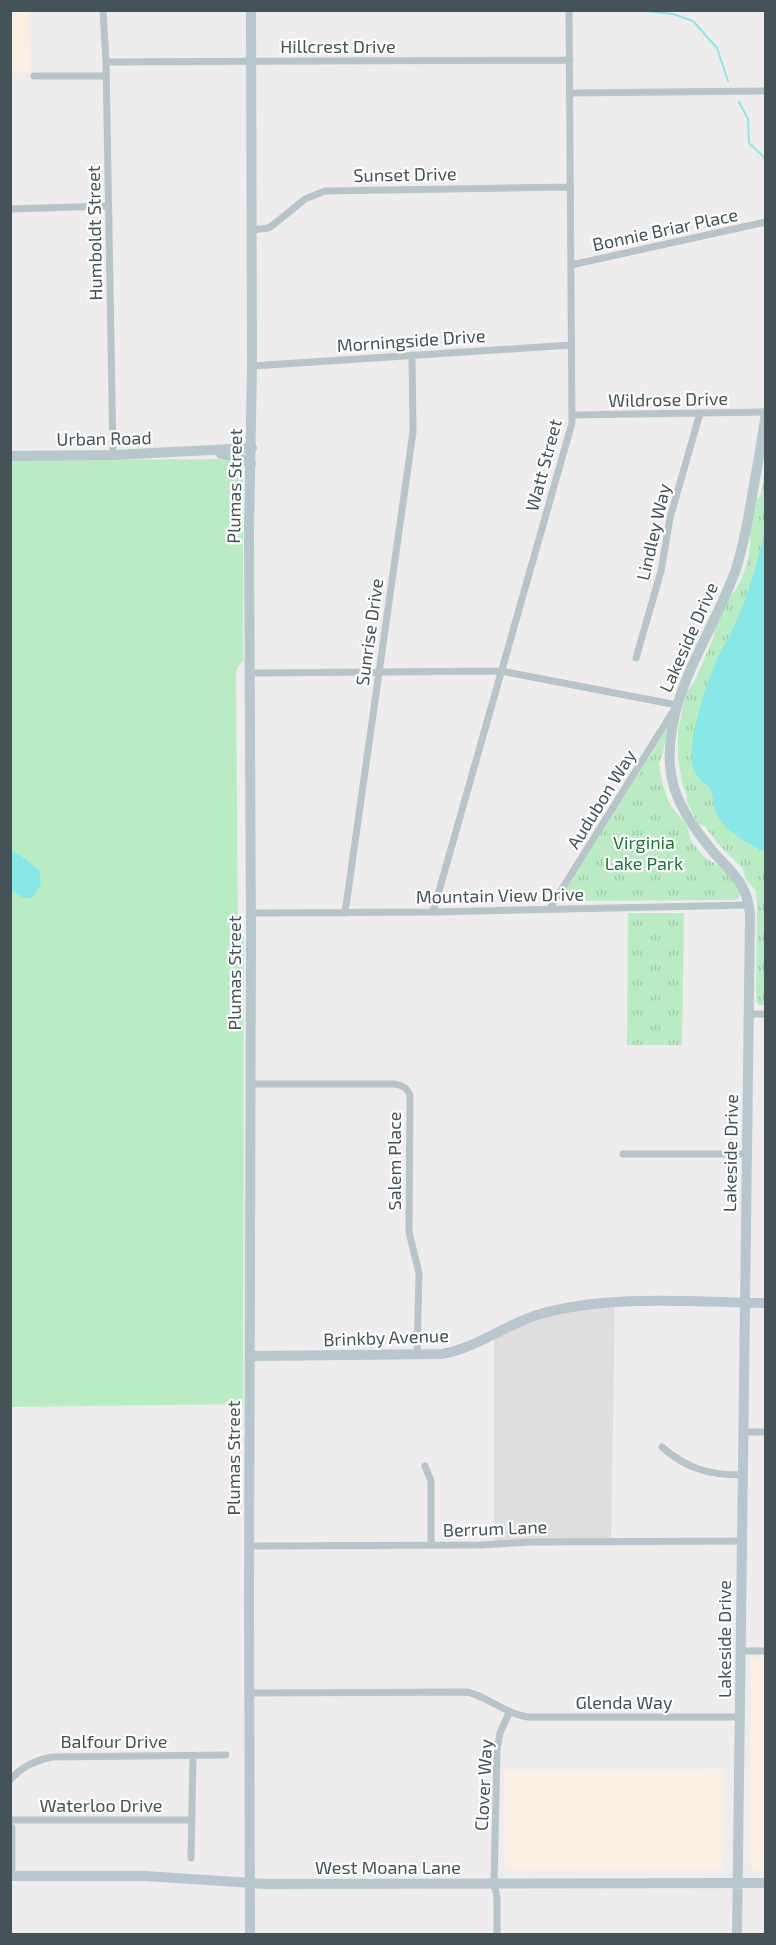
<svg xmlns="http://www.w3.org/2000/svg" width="776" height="1945" font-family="'Exo 2',sans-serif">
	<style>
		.commercial { fill: #fbefe4 }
		.education { fill: #e0ddde }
		.grass { fill: #baecc3 }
		.park { fill: url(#park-tufts) }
		.water { fill: #88e8e8 }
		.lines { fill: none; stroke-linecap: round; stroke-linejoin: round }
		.stream { stroke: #88e8e8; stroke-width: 2 }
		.street { stroke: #b7c4c9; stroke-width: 7 }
		.secondary { stroke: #b8c7ce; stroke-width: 10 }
		.labels { text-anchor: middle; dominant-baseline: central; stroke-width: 4.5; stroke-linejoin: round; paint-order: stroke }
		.street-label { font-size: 18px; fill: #455359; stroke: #fff }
		.park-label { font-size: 18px; fill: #197734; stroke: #fff }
	</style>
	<defs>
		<pattern id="park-tufts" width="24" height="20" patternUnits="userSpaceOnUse" patternTransform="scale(1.5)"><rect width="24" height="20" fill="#baecc3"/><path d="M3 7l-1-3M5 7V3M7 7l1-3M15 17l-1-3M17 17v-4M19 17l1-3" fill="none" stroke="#a1ccaa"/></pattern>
	</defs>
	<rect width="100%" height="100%" fill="#efeced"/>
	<path class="commercial" d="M10,11H28L30,73H11Z
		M765,1657L766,1870H760L751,1868L749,1861L751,1658Z
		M724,1769L723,1867L719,1870H509L503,1865L504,1770Z"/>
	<path class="education" d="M615,1305L611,1542L494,1544V1334L561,1309Z"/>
	<path class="grass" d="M243,459V660L236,670L238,935L244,936L243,1404L11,1407V460Z"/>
	<path class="park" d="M765,470V1006L759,1005L756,1001L757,904L756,891L745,878L743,869L718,844L705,826L698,824L686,800L687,796L682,783L678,756V729L686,693L694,682L713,639L714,629L731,595C741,588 749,559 750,546C751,541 749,537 750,532C751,521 754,510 756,499L761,495Z
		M667,728L663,753L659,763L662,782L669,803L687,826L691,841L705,858L720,866L735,882L740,892V896L736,900L565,901L563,893Z
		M628,913H684L682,1045H627Z"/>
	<path class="water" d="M765,529L766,852H765C747,843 725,832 716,813C713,807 714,798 711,791C707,781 697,782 693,767C686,741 707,682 718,657C721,650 725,644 729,637C745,604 758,565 765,529Z
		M10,851L17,853L39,870L41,884L32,898H23L11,890Z"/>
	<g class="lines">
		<path class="stream" d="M637,10L673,14L693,21L717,48L728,81
			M739,102L748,119L749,143L766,159"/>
		<path class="street" d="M103,10L106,62L113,455
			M106,62L570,60
			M34,76H106
			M570,93L766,91
			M10,209L108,206
			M252,230L268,228L273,225L305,199L325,191L570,187
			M571,265L766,222
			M252,366L571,345
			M572,415L766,412
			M636,658L661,571L670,518L700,413
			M249,673L501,671L677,705L550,908
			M433,912L572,423L569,10
			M251,913L433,912L749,905
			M345,913L413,432L412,355
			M749,1014H766
			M251,1084H395C403,1085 407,1088 410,1095L409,1232L419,1273L417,1355
			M623,1154H746
			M742,1432H766
			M662,1447C687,1469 709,1475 742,1475
			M425,1466L431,1481V1545
			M250,1546L481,1545L530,1542L741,1541
			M740,1651H766
			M250,1693L467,1692C489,1697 505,1714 528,1717H739
			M10,1780C21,1767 36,1760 52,1757L226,1755
			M10,1820H191
			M10,1826L12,1828V1876
			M191,1858L193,1756
			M497,1934V1897L494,1884L497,1750L500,1733L509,1713"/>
		<path class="secondary" d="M221,454L235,456L251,464
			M10,456L113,455L252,448
			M250,1356L442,1354C477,1348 506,1324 540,1314C610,1294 693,1302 766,1303
			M10,1876H145L266,1884L766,1883
			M250,1934L249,1601L251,935L249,531L252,366L251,10
			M737,1934L750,915C748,886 734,874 715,854C694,829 672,799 670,766C665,694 713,634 736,569C743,548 747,525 751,502C756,472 762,443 766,412"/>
	</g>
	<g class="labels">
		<g class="street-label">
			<text x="338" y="46">Hillcrest Drive</text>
			<text transform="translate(405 174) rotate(-1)">Sunset Drive</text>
			<text transform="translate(665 229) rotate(-12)">Bonnie Briar Place</text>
			<text transform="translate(94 233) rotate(-91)">Humboldt Street</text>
			<text transform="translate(411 340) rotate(-4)">Morningside Drive</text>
			<text transform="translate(668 399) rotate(-1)">Wildrose Drive</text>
			<text transform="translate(104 438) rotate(-1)">Urban Road</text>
			<text transform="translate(543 465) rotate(-75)">Watt Street</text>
			<text transform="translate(234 486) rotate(-89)">Plumas Street</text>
			<text transform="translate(653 532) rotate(-77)">Lindley Way</text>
			<text transform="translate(369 632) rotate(-82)">Sunrise Drive</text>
			<text transform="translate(688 637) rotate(-66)">Lakeside Drive</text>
			<text transform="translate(601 799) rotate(-58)">Audubon Way</text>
			<text transform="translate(500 895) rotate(-1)">Mountain View Drive</text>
			<text transform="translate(234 973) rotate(-90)">Plumas Street</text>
			<text transform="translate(730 1153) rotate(-89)">Lakeside Drive</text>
			<text transform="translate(394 1161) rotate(-90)">Salem Place</text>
			<text transform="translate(386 1337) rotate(-2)">Brinkby Avenue</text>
			<text transform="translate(233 1458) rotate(-90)">Plumas Street</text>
			<text transform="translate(495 1528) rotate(-2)">Berrum Lane</text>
			<text transform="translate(724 1639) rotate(-90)">Lakeside Drive</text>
			<text x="624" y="1702">Glenda Way</text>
			<text x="114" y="1741">Balfour Drive</text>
			<text transform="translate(483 1785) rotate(-87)">Clover Way</text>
			<text x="101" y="1805">Waterloo Drive</text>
			<text x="388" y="1867">West Moana Lane</text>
		</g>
		<g class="park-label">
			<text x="644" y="842">Virginia<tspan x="644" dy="21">Lake Park</tspan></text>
		</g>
	</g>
	<rect width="776" height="1945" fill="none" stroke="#455359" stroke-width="24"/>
</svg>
